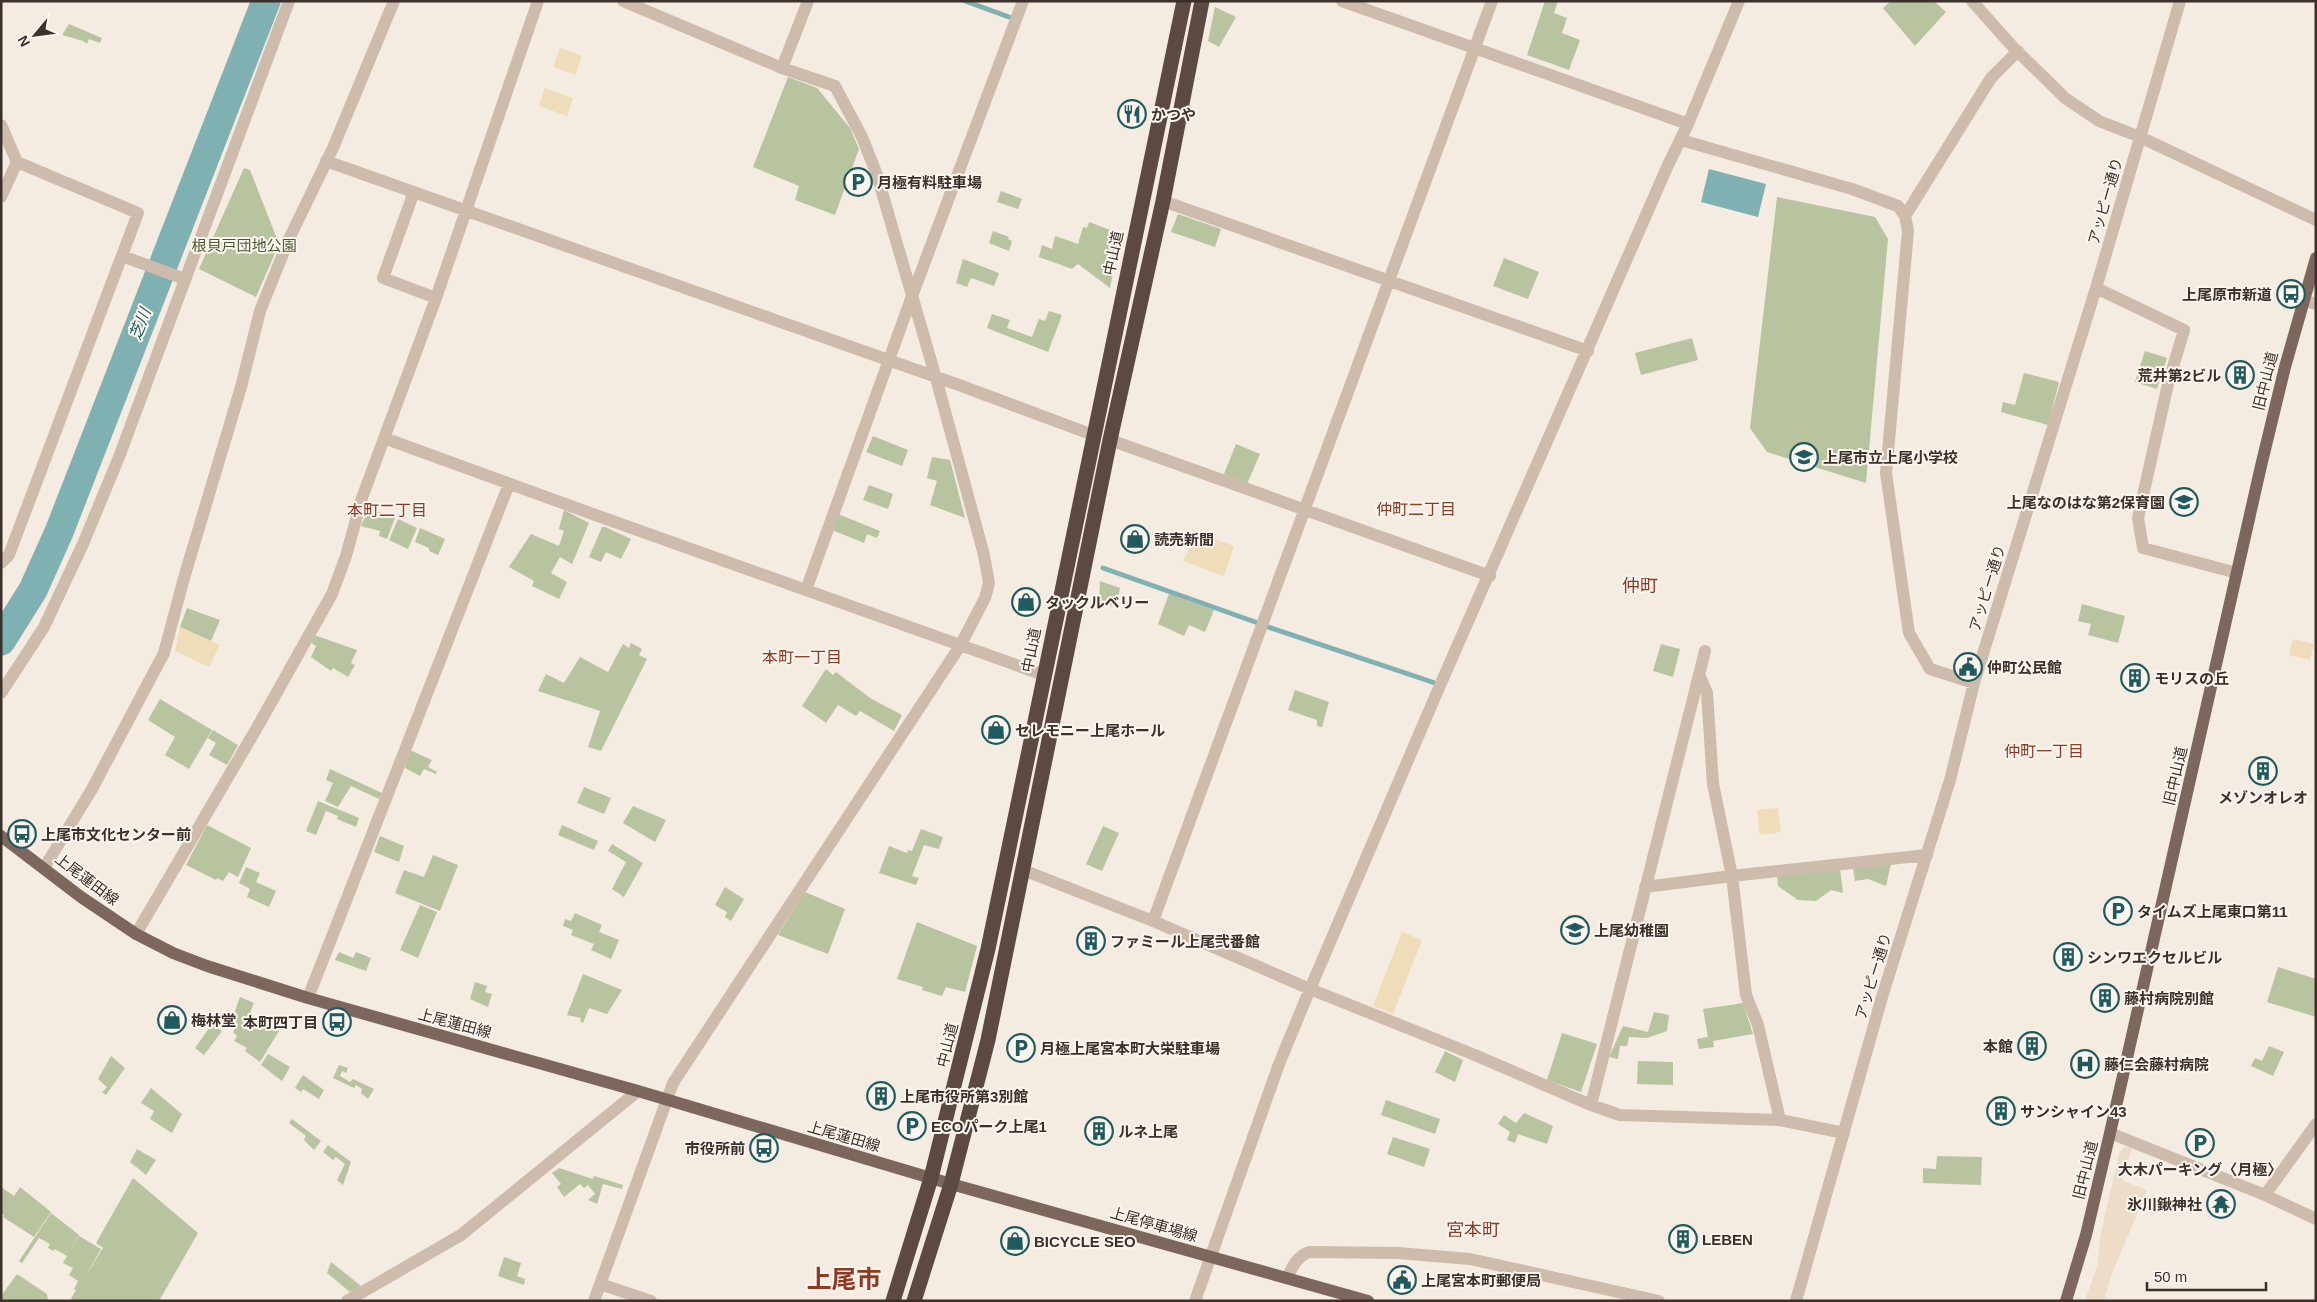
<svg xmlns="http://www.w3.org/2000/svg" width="2317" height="1302" font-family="Helvetica,'Noto Sans JP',sans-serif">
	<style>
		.green { fill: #b8c4a0 }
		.sand { fill: #efdcb8 }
		.plaza { fill: #ecdcc8 }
		.water { fill: #7fb0b2 }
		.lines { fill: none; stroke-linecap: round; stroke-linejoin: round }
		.stream { stroke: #7fb0b2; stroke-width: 5 }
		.river { stroke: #7fb0b2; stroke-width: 29 }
		.minor { stroke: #cdbbac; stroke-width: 12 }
		.major { stroke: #7d675c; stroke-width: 12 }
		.highway { stroke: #5c4a42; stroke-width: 15 }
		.labels { text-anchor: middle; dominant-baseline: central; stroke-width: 4; stroke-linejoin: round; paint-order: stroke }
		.poi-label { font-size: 15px; font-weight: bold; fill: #3b302b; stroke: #fbf5ee; text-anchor: start }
		.street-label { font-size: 15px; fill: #3b302b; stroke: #fbf5ee }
		.park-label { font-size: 15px; fill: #4a5a2e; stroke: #fbf5ee }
		.water-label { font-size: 16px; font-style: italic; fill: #1f5a5e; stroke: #fbf5ee }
		.neighbourhood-label { font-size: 16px; fill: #8c3b22; stroke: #fbf5ee }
		.quarter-label { font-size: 18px; fill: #8c3b22; stroke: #fbf5ee }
		.town-label { font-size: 25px; font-weight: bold; fill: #8c3b22; stroke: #fbf5ee }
	</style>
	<rect width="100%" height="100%" fill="#f4ebe1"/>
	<path class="green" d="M1545,1H1558L1554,13L1567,18L1562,33L1580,40L1569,70L1527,55Z
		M1891,1H1934L1946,12L1915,46L1883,8Z
		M1215,7L1236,17L1219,47L1208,41Z
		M69,24L102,38L100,43L89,39L87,44L83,41L62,35Z
		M788,77L817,88L850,128L859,149L835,215L795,200L799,186L753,167Z
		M244,168L250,170L279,244L256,297L199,269Z
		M1001,191L1022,199L1018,209L997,202Z
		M1777,197L1875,217L1888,239L1866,483L1767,452L1750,428Z
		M1178,214L1221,229L1215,247L1171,232Z
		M1089,222L1121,234L1110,288L1078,264L1072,269L1039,257L1042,245L1052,249L1055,236L1078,244L1083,227L1087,228Z
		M993,231L1009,237L1008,239L1012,241L1009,251L989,243Z
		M1504,258L1539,272L1528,299L1493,286Z
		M963,259L999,273L994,286L971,278L967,287L956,283Z
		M1049,311L1062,315L1048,352L987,328L992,314L1010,320L1007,328L1032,337L1039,319L1045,321Z
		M1692,338L1698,360L1641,375L1635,353Z
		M2145,351L2167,358L2157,389L2135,382Z
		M2024,373L2059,382L2048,425L2001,412L2003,402L2015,405Z
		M873,436L908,450L902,466L866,452Z
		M1236,444L1260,454L1247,484L1224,474Z
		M932,457L950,460L965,518L930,505L937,481L927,478Z
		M869,485L893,494L888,509L863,500Z
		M369,508L395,518L387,539L379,536L380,531L361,526Z
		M564,510L589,523L572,564L560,557L551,573L567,582L559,599L532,586L534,581L509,567L531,534L559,546L564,531L559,529Z
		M838,514L880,531L877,538L867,534L864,543L832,530Z
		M398,519L417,528L408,549L389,540Z
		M602,527H605L631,539L621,559L606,552L601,562L589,557Z
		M420,528L445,539L438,555L429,551V548L415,542Z
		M1100,581L1120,588L1116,607L1099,601Z
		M1169,594L1214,610L1205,632L1189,625L1184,636L1158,624Z
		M2082,604L2125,616L2118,643L2088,635L2091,624L2078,621Z
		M187,608L220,620L211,641L180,627Z
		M314,635L357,650L351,663L355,665L348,677L333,668L331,671L311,657L316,646L310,642Z
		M631,643L642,649L639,655L647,659L601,751L588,747L600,711L538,691L546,674L564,683L580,657L608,672L623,644L629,648Z
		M1661,644L1680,649L1673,677L1653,671Z
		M826,669L833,675L836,672L870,698L902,715L894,731L860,711L856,716L838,705L826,723L802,706Z
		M1295,690L1329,702L1322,727L1317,726V720L1288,710Z
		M160,699L212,730L189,769L165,755L175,737L148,720Z
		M213,730L238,745L227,765L209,755L216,743L208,738Z
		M410,750L432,760L428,767L437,772L436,774L424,769L420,776L405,768Z
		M330,769L382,793L379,799L351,786L338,807L325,801L333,783L326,780Z
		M584,787L611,798L604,814L577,803Z
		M318,801L359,818L356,827L337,819L338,816L326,811L316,835L306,831Z
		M633,806L666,820L655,842L623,823Z
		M207,825L251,848L238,877L229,872L223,881L217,878L216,880L186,865Z
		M562,825L598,841L594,850L558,835Z
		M1103,826L1119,833L1102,871L1086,864Z
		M921,829L943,837L939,849L924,845L912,876L919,878L916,885L879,873L889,846L907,853L908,850L912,851Z
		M380,836L404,846L399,862L374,852Z
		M612,844L643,863L624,897L612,889L626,862L608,851Z
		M433,855L458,865L440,911L395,893L404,870L424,877Z
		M1891,864L1886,886L1868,879L1855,881L1853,868Z
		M246,867L260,873L256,882L276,891L269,907L247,897L250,889L239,883Z
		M1840,869L1843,893L1831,890L1816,901L1798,900L1778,886L1777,875Z
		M725,887L744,899L731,921L725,917L727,912L715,905Z
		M805,892L845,909L828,954L778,935Z
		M420,905L437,912L418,958L400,950Z
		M575,913L602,925L599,932L619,940L611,959L591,950L594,944L571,935L573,930L563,926L565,919L571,921Z
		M917,922L977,946L965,992L946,987L942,996L922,990L923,987L897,979Z
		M339,952L353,958L356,952L371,958L366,971L335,960Z
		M2278,967L2316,979V1017L2267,1002Z
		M583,974L622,990L607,1014L589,1008L583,1023L580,1021L581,1018L567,1015Z
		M475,982L487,986L485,992L492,994L488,1007L470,999Z
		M240,997L254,1003L248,1018L273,1025L274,1023L282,1026L260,1062L245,1051L247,1048L234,1041L237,1036L233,1032L238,1024L232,1019Z
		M1743,1003L1753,1034L1713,1041L1714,1047L1699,1049L1697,1039L1708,1037L1703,1009Z
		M1654,1012L1669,1015L1667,1031L1647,1038L1629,1037L1627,1046H1620L1618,1059L1609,1057L1623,1026L1648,1032Z
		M212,1024L222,1031L204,1055L195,1048Z
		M1562,1033L1597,1044L1581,1092L1547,1080Z
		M2269,1046L2284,1052L2273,1076L2251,1066L2255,1058L2262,1061Z
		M1445,1051L1463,1060L1455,1082L1435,1072Z
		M268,1054L290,1067L282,1081L261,1065Z
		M111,1056L125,1068L106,1095L102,1092L107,1087L98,1079Z
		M1638,1061L1673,1062V1085L1637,1084Z
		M339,1065L348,1068L346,1073L342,1071L340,1076L350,1082L353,1079L374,1089L368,1099L361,1093L362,1089L356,1085L354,1088L333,1078Z
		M303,1075L324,1090L319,1099L303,1089L301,1092L295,1088Z
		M151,1088L182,1114L172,1133L150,1119L154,1111L141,1103Z
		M1386,1100L1440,1119L1435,1134L1381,1115Z
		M1524,1113L1553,1126L1547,1144L1518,1134L1515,1143L1507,1140L1510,1132L1498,1124L1504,1115L1516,1123Z
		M292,1119L321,1141L314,1150L304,1140L306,1136L289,1123Z
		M1393,1137L1430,1149L1424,1167L1387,1154Z
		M328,1145L351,1162L343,1185L337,1180L345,1164L336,1157L333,1160L323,1152Z
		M137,1149L156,1160L146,1175L130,1162Z
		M1937,1156L1982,1157L1981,1185L1923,1183V1168L1936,1169Z
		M559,1168L593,1179L594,1176L623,1185L622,1189L603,1184L597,1204L588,1200L595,1194L588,1185L584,1188L580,1184L564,1197L557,1187L561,1184L552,1173Z
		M133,1178L198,1233L159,1301H74L71,1299L76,1290L74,1289L78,1281L69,1275L73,1268L63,1263L67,1256L55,1249L53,1251L48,1248L50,1244L39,1238L22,1263L19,1261L51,1213L79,1235L69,1252L79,1236L101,1249L84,1278L103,1248L96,1243Z
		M1,1187L14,1196L20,1187L51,1212L34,1237L3,1217L4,1215L1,1213Z
		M504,1257L521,1263L517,1276L525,1279L524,1285L498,1276Z
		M331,1262L361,1286L350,1292L327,1273Z
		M17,1274L47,1294L48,1301H1V1296Z"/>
	<path class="sand" d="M560,48L582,56L575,75L553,67Z
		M545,88L573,98L567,116L539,106Z
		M1198,533L1234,546L1224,576L1183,561Z
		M180,627L220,645L209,667L175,651Z
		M2293,639L2314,644L2310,660L2289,655Z
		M1778,808L1781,832L1760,835L1757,810Z
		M1402,932L1422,940L1393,1014L1373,1006Z"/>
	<path class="plaza" d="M2128,1147L2132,1148L2122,1180L2147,1190L2111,1276L2104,1301H2085L2098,1263L2100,1237L2119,1154L2123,1148Z"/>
	<path class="water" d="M1709,169L1766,184L1758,217L1701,202Z"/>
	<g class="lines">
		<path class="stream" d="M965,1L1009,17
			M1103,568L1258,623
			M1268,627L1435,683"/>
		<path class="river" d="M1,641L33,590L59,532L266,1"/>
		<path class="minor" d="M1342,1L1688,124
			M1972,1L2013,47L2065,98L2099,121L2140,137L2316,220
			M782,68L808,1
			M1,125L17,162L138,213L9,555L1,563
			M1681,140L1852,189L1898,206L1905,216L1908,231L1886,473L1909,633L1930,669L1974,683
			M326,161L959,385L1093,435
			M414,192L383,278L436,298
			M1,197L17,162
			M1163,201L1588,351
			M1905,216L1991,78L2018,51
			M122,256L185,279
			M2096,288L2184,330L2168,384L2138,518L2143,548L2237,573
			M2303,300L2316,304
			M384,438L601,517L1044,675
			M1110,440L1490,576
			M806,590L912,296L1023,1
			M1699,674L1707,693L1713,784L1732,876L1746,995L1758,1025L1780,1120
			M1,693L44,627L83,544L119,457L289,1
			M44,868L92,789L164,653L184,578L241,387L260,311L289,239L333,148L394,1
			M1023,870L1153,921L1310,989L1470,1053L1591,1105L1620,1115L1780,1120L1844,1133
			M1645,887L1732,876L1927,855
			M1153,921L1492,1
			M136,934L258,726L332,594L346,556L362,498L436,298L538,1
			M308,998L509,484
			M1591,1105L1705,651
			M2110,1133L2265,1195L2316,1219
			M2265,1195L2316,1124
			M1287,1278C1293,1266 1296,1257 1309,1252L1398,1253L1470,1259L1659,1301
			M600,1284L651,1301
			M347,1301L461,1235L638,1091
			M594,1301L673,1083L960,646L985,598L989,583L984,555L936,378L877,175L862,137L835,86L782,68L623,1
			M1195,1301L1279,1064L1310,989L1438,690L1668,165L1688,124L1739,1
			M1796,1301L1882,997L1950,780L1974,683L2096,288L2180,1"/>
		<path class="major" d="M1,836L81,897L136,934L173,953L207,966L308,998L638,1091L951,1184L1368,1301
			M2066,1301L2086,1235L2110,1133L2261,466L2285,367L2316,258"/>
		<path class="highway" d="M893,1301L931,1178L988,949L1184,1
			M914,1301L951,1184L988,1040L1110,440L1163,201L1202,1"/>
	</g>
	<defs>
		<symbol id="restaurant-ring" viewBox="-11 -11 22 22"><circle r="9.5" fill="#fbf5ee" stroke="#1f5a5e" stroke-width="1.5"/><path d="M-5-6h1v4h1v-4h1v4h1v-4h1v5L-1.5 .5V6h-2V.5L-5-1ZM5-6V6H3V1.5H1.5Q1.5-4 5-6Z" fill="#1f5a5e"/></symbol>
		<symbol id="parking-ring" viewBox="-11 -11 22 22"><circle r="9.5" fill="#fbf5ee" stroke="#1f5a5e" stroke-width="1.5"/><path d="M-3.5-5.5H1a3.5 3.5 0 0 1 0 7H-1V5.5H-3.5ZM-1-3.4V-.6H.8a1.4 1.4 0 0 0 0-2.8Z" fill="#1f5a5e"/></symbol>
		<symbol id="bus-ring" viewBox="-11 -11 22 22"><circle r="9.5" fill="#fbf5ee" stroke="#1f5a5e" stroke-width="1.5"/><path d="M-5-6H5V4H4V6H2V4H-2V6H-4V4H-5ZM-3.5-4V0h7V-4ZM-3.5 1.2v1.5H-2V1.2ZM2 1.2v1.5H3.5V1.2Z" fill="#1f5a5e"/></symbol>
		<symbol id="building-ring" viewBox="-11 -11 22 22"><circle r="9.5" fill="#fbf5ee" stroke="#1f5a5e" stroke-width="1.5"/><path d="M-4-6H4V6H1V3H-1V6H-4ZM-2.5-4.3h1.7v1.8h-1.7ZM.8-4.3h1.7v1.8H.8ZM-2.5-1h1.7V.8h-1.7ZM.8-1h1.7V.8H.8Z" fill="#1f5a5e"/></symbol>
		<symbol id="school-ring" viewBox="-11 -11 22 22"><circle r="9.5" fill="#fbf5ee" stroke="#1f5a5e" stroke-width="1.5"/><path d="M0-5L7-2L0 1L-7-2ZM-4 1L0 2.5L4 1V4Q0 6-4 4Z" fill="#1f5a5e"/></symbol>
		<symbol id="shop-ring" viewBox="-11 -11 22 22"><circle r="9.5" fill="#fbf5ee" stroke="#1f5a5e" stroke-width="1.5"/><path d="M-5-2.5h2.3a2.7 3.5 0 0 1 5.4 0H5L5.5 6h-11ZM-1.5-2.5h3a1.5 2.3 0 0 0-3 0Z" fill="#1f5a5e"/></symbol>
		<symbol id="civic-ring" viewBox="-11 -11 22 22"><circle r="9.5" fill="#fbf5ee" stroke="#1f5a5e" stroke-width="1.5"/><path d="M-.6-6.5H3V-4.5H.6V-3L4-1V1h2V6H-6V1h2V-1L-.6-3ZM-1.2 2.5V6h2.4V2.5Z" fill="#1f5a5e"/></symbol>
		<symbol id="hospital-ring" viewBox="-11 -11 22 22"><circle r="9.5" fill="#fbf5ee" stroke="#1f5a5e" stroke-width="1.5"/><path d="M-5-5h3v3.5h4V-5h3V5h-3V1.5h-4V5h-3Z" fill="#1f5a5e"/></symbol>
		<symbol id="temple-ring" viewBox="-11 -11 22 22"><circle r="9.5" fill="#fbf5ee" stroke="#1f5a5e" stroke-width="1.5"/><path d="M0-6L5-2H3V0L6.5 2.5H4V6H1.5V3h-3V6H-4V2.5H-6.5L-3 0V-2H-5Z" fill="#1f5a5e"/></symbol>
	</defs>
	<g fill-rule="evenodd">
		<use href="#restaurant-ring" x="1116" y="98" width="32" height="32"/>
		<use href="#parking-ring" x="842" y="166" width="32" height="32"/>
		<use href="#bus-ring" x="2275" y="278" width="32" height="32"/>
		<use href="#building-ring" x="2224" y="359" width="32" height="32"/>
		<use href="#school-ring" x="1788" y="441" width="32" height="32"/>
		<use href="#school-ring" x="2168" y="486" width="32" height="32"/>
		<use href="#shop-ring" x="1119" y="523" width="32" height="32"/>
		<use href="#shop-ring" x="1010" y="586" width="32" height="32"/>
		<use href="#civic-ring" x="1952" y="651" width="32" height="32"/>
		<use href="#building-ring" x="2119" y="662" width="32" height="32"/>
		<use href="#shop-ring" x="980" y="714" width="32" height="32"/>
		<use href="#building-ring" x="2247" y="755" width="32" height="32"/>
		<use href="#bus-ring" x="6" y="818" width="32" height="32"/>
		<use href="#parking-ring" x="2102" y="895" width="32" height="32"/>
		<use href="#school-ring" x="1559" y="914" width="32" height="32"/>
		<use href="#building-ring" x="1075" y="925" width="32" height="32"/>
		<use href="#building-ring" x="2052" y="941" width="32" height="32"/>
		<use href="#building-ring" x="2089" y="982" width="32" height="32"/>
		<use href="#shop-ring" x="156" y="1004" width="32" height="32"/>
		<use href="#bus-ring" x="321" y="1006" width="32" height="32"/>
		<use href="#building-ring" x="2016" y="1030" width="32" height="32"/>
		<use href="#parking-ring" x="1005" y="1032" width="32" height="32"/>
		<use href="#hospital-ring" x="2069" y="1048" width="32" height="32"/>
		<use href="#building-ring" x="865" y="1080" width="32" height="32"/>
		<use href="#building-ring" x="1985" y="1095" width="32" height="32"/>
		<use href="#parking-ring" x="896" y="1110" width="32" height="32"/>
		<use href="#building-ring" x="1083" y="1115" width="32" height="32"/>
		<use href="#parking-ring" x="2184" y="1127" width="32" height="32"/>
		<use href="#bus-ring" x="748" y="1132" width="32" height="32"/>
		<use href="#temple-ring" x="2205" y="1188" width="32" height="32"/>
		<use href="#building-ring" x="1667" y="1223" width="32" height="32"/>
		<use href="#shop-ring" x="999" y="1225" width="32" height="32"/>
		<use href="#civic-ring" x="1386" y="1264" width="32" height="32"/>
	</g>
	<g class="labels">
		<g class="poi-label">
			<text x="1151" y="114">かつや</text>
			<text x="877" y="182">月極有料駐車場</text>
			<text x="2272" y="294" text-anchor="end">上尾原市新道</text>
			<text x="2221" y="375" text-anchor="end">荒井第2ビル</text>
			<text x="1823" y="457">上尾市立上尾小学校</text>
			<text x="2165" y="502" text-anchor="end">上尾なのはな第2保育園</text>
			<text x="1154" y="539">読売新聞</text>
			<text x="1045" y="602">タックルベリー</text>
			<text x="1987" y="667">仲町公民館</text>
			<text x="2154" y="678">モリスの丘</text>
			<text x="1015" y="730">セレモニー上尾ホール</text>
			<text x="2263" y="797" text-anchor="middle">メゾンオレオ</text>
			<text x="41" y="834">上尾市文化センター前</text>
			<text x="2137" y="911">タイムズ上尾東口第11</text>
			<text x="1594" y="930">上尾幼稚園</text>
			<text x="1110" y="941">ファミール上尾弐番館</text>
			<text x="2087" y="957">シンワエクセルビル</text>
			<text x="2124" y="998">藤村病院別館</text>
			<text x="191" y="1020">梅林堂</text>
			<text x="318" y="1022" text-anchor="end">本町四丁目</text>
			<text x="2013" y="1046" text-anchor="end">本館</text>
			<text x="1040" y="1048">月極上尾宮本町大栄駐車場</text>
			<text x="2104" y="1064">藤仁会藤村病院</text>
			<text x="900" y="1096">上尾市役所第3別館</text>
			<text x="2020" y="1111">サンシャイン43</text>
			<text x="931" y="1126">ECOパーク上尾1</text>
			<text x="1118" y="1131">ルネ上尾</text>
			<text x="745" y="1148" text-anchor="end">市役所前</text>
			<text x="2200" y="1169" text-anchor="middle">大木パーキング〈月極〉</text>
			<text x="2202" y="1204" text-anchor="end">氷川鍬神社</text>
			<text x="1702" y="1239">LEBEN</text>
			<text x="1034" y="1241">BICYCLE SEO</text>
			<text x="1421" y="1280">上尾宮本町郵便局</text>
		</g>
		<g class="street-label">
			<text transform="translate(2105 201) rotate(-74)">アッピー通り</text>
			<text transform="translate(1113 253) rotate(-78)">中山道</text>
			<text transform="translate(2265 381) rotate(-76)">旧中山道</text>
			<text transform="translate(1987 588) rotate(-73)">アッピー通り</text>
			<text transform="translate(1031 650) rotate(-79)">中山道</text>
			<text transform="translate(2175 776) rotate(-77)">旧中山道</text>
			<text transform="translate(87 879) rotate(37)">上尾蓮田線</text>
			<text transform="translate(1873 976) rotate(-73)">アッピー通り</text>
			<text transform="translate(455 1023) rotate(15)">上尾蓮田線</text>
			<text transform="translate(947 1045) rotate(-76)">中山道</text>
			<text transform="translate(844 1136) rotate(16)">上尾蓮田線</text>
			<text transform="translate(2085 1170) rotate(-76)">旧中山道</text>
			<text transform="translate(1154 1224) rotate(16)">上尾停車場線</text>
		</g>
		<g class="park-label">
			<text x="244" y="245">根貝戸団地公園</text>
		</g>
		<g class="water-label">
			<text transform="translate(140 324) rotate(-69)">芝川</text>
		</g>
		<g class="neighbourhood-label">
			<text x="1416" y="509">仲町二丁目</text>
			<text x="387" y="510">本町二丁目</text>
			<text x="802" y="657">本町一丁目</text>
			<text x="2044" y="751">仲町一丁目</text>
		</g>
		<g class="quarter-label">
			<text x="1640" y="586">仲町</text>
			<text x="1473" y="1230">宮本町</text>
		</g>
		<g class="town-label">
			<text x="844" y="1279">上尾市</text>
		</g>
	</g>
	<rect width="2317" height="1302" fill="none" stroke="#3b302b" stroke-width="5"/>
	<g transform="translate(35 35) rotate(241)" stroke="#fbf5ee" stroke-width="4" paint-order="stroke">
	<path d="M0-4L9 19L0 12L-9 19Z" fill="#3b302b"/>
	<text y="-8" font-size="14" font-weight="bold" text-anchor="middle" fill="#3b302b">N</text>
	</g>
	<path d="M2147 1282v8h119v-8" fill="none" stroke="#3b302b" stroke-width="2.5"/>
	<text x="2154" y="1282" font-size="15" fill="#3b302b" stroke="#fbf5ee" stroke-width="4" paint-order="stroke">50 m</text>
</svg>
